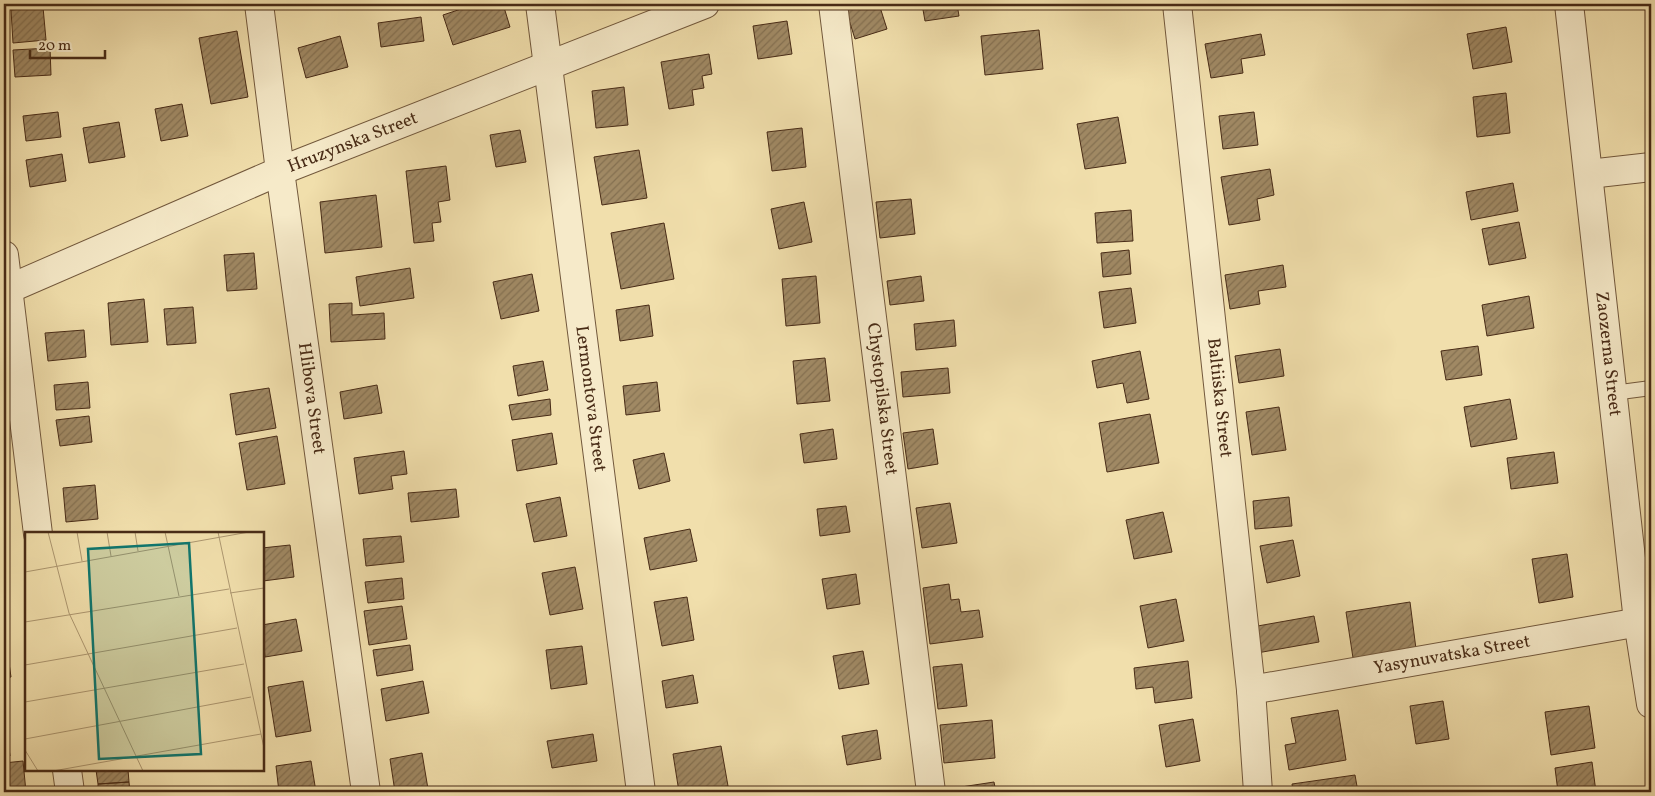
<svg xmlns="http://www.w3.org/2000/svg" width="1655" height="796" font-family="Vollkorn,serif">
	<style>
		.building { fill: url(#building-hatch); stroke: #482b16 }
		.lines { fill: none; stroke-linecap: round; stroke-linejoin: round }
		.lane-casing { stroke: #72583c; stroke-width: 16 }
		.street-casing { stroke: #72583c; stroke-width: 30 }
		.lane { stroke: #f6eac9; stroke-width: 14 }
		.street { stroke: #f6eac9; stroke-width: 28 }
		.labels { text-anchor: middle; dominant-baseline: central; stroke-width: 4.5; stroke-linejoin: round; paint-order: stroke }
		.street-label { font-size: 18px; fill: #482b16; stroke: #f6eac9 }
		.inset-road { fill: none; stroke: #ad9770; stroke-width: 1 }
		.view { fill: #0f766e; fill-opacity: 0.15; stroke: #0f766e; stroke-width: 2.5 }
		.inset-edge { fill: none; stroke: #482b16; stroke-width: 2.5 }
	</style>
	<defs>
		<pattern id="building-hatch" width="6" height="6" patternUnits="userSpaceOnUse" patternTransform="scale(1.25)"><rect width="6" height="6" fill="#a08964"/><path d="M-1 1l2-2M0 6l6-6M5 7l2-2" fill="none" stroke="#847051"/></pattern>
	</defs>
	<rect width="100%" height="100%" fill="#f1dfac"/>
	<filter id="stains"><feTurbulence type="fractalNoise" baseFrequency=".004" numOctaves="4"/><feColorMatrix values="0 0 0 0 .2 0 0 0 0 .09 0 0 0 0 .02 0 0 0 .5 -.17"/></filter>
	<radialGradient id="worn" r=".72"><stop offset=".6" stop-color="#630" stop-opacity="0"/><stop offset="1" stop-color="#630" stop-opacity=".3"/></radialGradient>
	<path class="building" d="M476,4H503L510,27L453,45L443,15Z
		M844,4H879L887,29L855,39Z
		M922,4H957L959,16L925,21Z
		M1065,4H1101V6L1065,9Z
		M43,7L46,40L13,43L11,10Z
		M421,17L424,41L381,47L378,23Z
		M787,21L792,54L758,59L753,26Z
		M1506,27L1512,62L1473,69L1467,34Z
		M1039,30L1043,69L985,75L981,36Z
		M237,31L248,97L211,104L199,38Z
		M1261,34L1265,55L1241,59L1243,73L1211,78L1205,44Z
		M340,36L348,67L306,78L298,48Z
		M50,48L51,75L15,77L13,50Z
		M709,54L712,74L702,76L704,88L692,90L694,105L669,109L661,62Z
		M624,87L628,125L596,128L592,91Z
		M1506,93L1510,133L1477,137L1473,97Z
		M182,104L188,136L161,141L155,109Z
		M58,112L61,137L26,141L23,116Z
		M1254,112L1258,145L1223,149L1219,116Z
		M1118,117L1126,163L1085,169L1077,124Z
		M119,122L125,157L89,163L83,128Z
		M802,128L806,167L772,171L767,132Z
		M520,130L526,162L496,167L490,135Z
		M639,150L647,198L602,205L594,157Z
		M62,154L66,181L30,187L26,160Z
		M446,166L450,200L438,202L441,222L432,223L434,241L414,243L406,171Z
		M1270,169L1274,195L1257,199L1260,220L1229,225L1221,177Z
		M1513,183L1518,211L1471,220L1466,192Z
		M376,195L382,247L325,253L320,202Z
		M911,199L915,234L880,238L876,202Z
		M804,202L812,242L779,249L771,209Z
		M1131,210L1133,241L1097,243L1095,213Z
		M1519,222L1526,258L1489,265L1482,229Z
		M664,223L674,279L621,289L611,233Z
		M1129,250L1131,274L1103,277L1101,253Z
		M254,253L257,289L227,291L224,255Z
		M1283,265L1286,287L1258,291L1260,304L1230,309L1225,275Z
		M410,268L414,298L360,306L356,277Z
		M532,274L539,311L501,319L493,282Z
		M816,276L820,323L786,326L782,279Z
		M921,276L924,301L890,305L887,281Z
		M1131,288L1136,323L1104,328L1099,292Z
		M1529,296L1534,328L1487,336L1482,305Z
		M144,299L148,342L111,345L108,303Z
		M352,303V315L384,313L385,339L331,342L329,304Z
		M649,305L653,336L620,341L616,310Z
		M193,307L196,343L167,345L164,309Z
		M954,320L956,346L916,350L914,324Z
		M84,330L86,357L48,361L45,333Z
		M1478,346L1482,375L1446,380L1441,351Z
		M1280,349L1284,376L1239,383L1235,356Z
		M1140,351L1149,399L1127,403L1123,383L1097,388L1092,361Z
		M825,358L830,401L797,404L793,361Z
		M543,361L548,390L518,396L513,366Z
		M948,368L950,393L903,397L901,372Z
		M88,382L90,408L56,410L54,385Z
		M657,382L660,411L626,415L623,386Z
		M377,385L382,413L344,419L340,392Z
		M269,388L276,428L236,435L230,394Z
		M550,399L551,415L512,420L509,405Z
		M1510,399L1517,439L1471,447L1464,407Z
		M1279,407L1286,450L1252,455L1246,412Z
		M1150,414L1159,463L1107,472L1099,423Z
		M89,416L92,442L60,446L56,420Z
		M833,429L837,459L804,463L800,434Z
		M933,429L938,464L908,469L903,433Z
		M552,433L557,464L517,471L512,440Z
		M277,436L285,484L247,490L239,443Z
		M404,451L407,474L391,476L393,489L359,494L354,458Z
		M1554,452L1558,483L1511,489L1507,458Z
		M664,453L670,481L639,489L633,460Z
		M95,485L98,519L66,522L63,488Z
		M456,489L459,517L411,522L408,493Z
		M560,497L567,536L534,542L526,504Z
		M1289,497L1292,526L1255,529L1253,501Z
		M950,503L957,543L922,548L916,508Z
		M846,506L850,532L820,536L817,509Z
		M1163,512L1172,552L1134,559L1126,520Z
		M690,529L697,561L650,570L644,538Z
		M401,536L404,562L366,566L363,539Z
		M1293,540L1300,576L1267,583L1260,546Z
		M290,545L294,577L263,581L262,548Z
		M1567,554L1573,597L1539,603L1532,559Z
		M575,567L583,609L550,615L542,573Z
		M856,574L860,604L827,609L822,579Z
		M402,578L404,599L368,603L365,582Z
		M949,584L951,600L959,599L961,612L979,610L983,637L930,644L923,588Z
		M687,597L694,640L662,646L654,602Z
		M1176,599L1184,641L1148,648L1140,606Z
		M1410,602L1416,649L1353,658L1346,612Z
		M402,606L407,639L369,645L364,611Z
		M1314,616L1319,642L1257,653L1252,627Z
		M296,619L302,651L265,657L262,625Z
		M410,645L413,670L377,676L373,650Z
		M582,646L587,684L551,689L546,650Z
		M4,649H7L11,677L4,678Z
		M863,651L869,684L839,689L833,656Z
		M1188,661L1192,698L1155,703L1153,687L1136,689L1134,668Z
		M962,664L967,706L938,709L933,667Z
		M693,675L698,703L666,708L662,681Z
		M303,681L311,731L276,737L268,687Z
		M423,681L429,713L386,721L381,689Z
		M1443,701L1449,739L1416,744L1410,706Z
		M1589,706L1595,748L1551,755L1545,712Z
		M1338,710L1346,760L1289,770L1285,745L1296,743L1291,718Z
		M1193,719L1200,761L1166,767L1159,725Z
		M992,720L995,758L944,763L940,725Z
		M4,725H6L10,756H4Z
		M877,730L881,759L847,765L842,736Z
		M593,734L597,761L552,768L547,741Z
		M721,746L728,786L679,792L673,754Z
		M422,753L428,789L395,792L390,759Z
		M23,761L26,792H4V763Z
		M311,761L316,792H279L276,766Z
		M1592,762L1596,792H1558L1555,768Z
		M96,770H128L129,782L98,784Z
		M1355,775L1358,792H1293L1292,784Z
		M129,782L130,792H98V784Z
		M994,782L996,792H948V789Z"/>
	<g class="lines">
		<defs>
			<path id="lane" d="M1613,393L1651,388"/>
			<g id="street">
				<path id="s1" d="M259,4L280,171L366,792"/>
				<path id="s2" d="M540,4L641,792"/>
				<path id="s3" d="M833,4L931,792"/>
				<path id="s4" d="M1177,4L1251,690L1258,792"/>
				<path id="s5" d="M1569,4L1638,621L1651,704"/>
				<path d="M1589,174L1651,167"/>
				<path d="M4,255L38,534"/>
				<path id="s6" d="M4,291L280,171L705,4"/>
				<path id="s7" d="M1251,690L1651,620"/>
				<path d="M67,770L70,792"/>
			</g>
		</defs>
		<use href="#lane" class="lane-casing"/>
		<use href="#street" class="street-casing"/>
		<use href="#lane" class="lane"/>
		<use href="#street" class="street"/>
	</g>
	<g class="labels">
		<g class="street-label">
			<text stroke="none"><textPath href="#s6" startOffset="379">Hruzynska Street</textPath></text>
			<text stroke="none"><textPath href="#s5" startOffset="352">Zaozerna Street</textPath></text>
			<text stroke="none"><textPath href="#s1" startOffset="398">Hlibova Street</textPath></text>
			<text stroke="none"><textPath href="#s2" startOffset="398">Lermontova Street</textPath></text>
			<text stroke="none"><textPath href="#s3" startOffset="398">Chystopilska Street</textPath></text>
			<text stroke="none"><textPath href="#s4" startOffset="396">Baltiiska Street</textPath></text>
			<text stroke="none"><textPath href="#s7" startOffset="204">Yasynuvatska Street</textPath></text>
		</g>
	</g>
	<g transform="translate(25 532)">
		<rect width="239" height="239" fill="#f1dfac"/>
		<path class="inset-road" d="M23,0L44,81L118,239M52,0L57,29M82,0L86,24M110,0L113,19M140,0L154,64M193,0L239,216M0,40L224,0M205,61L239,56M0,90L204,57M0,133L212,96M0,170L219,132M0,207L226,165M0,218L13,239M28,239L236,202"/>
		<path class="view" d="M164,11L176,222L74,227L63,17Z"/>
		<rect width="239" height="239" class="inset-edge"/>
	</g>
	<rect width="1655" height="796" fill="none" stroke="#f1dfac" stroke-width="20"/>
	<rect x="5" y="5" width="1645" height="786" fill="none" stroke="#482b16" stroke-width="2.5"/>
	<rect x="10" y="10" width="1635" height="776" fill="none" stroke="#482b16"/>
	<path d="M30 50v8h75v-8" fill="none" stroke="#482b16" stroke-width="2.5"/>
	<text x="38" y="50" font-size="15" fill="#482b16" stroke="#f6eac9" stroke-width="4" paint-order="stroke">20 m</text>
	<rect width="100%" height="100%" filter="url(#stains)"/>
	<rect width="100%" height="100%" fill="url(#worn)"/>
</svg>
